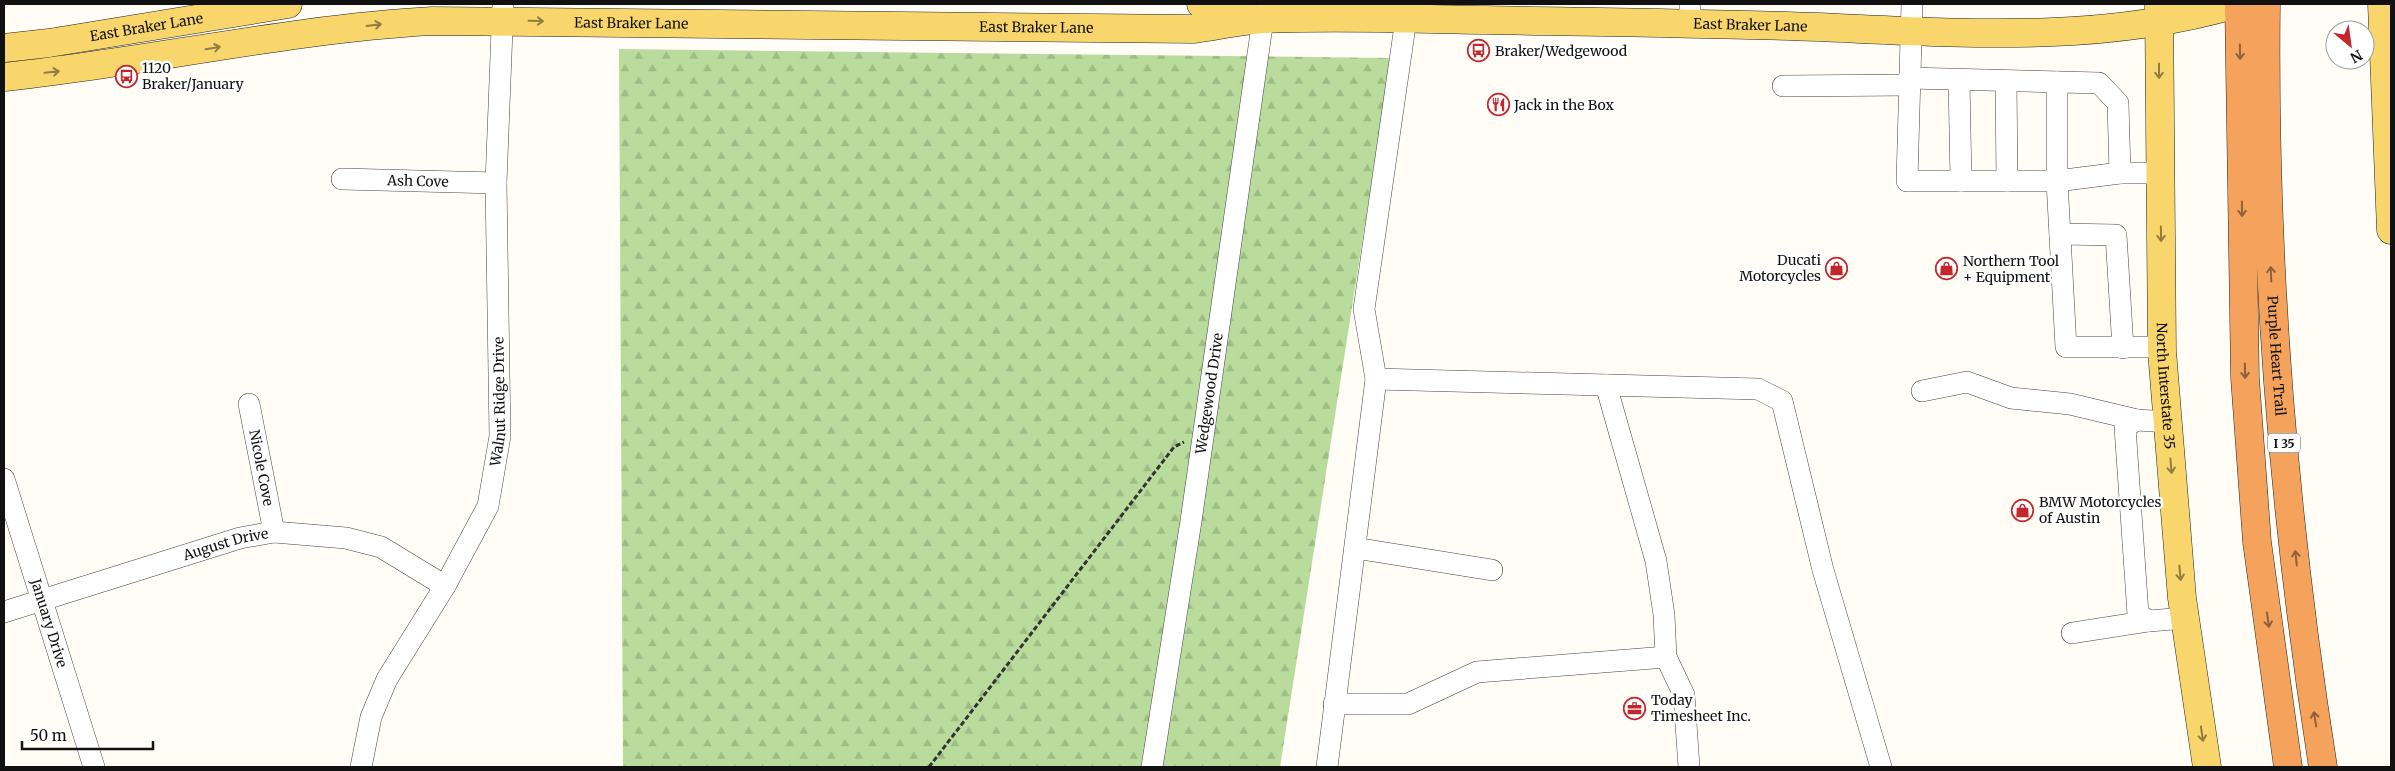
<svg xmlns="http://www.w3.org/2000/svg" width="2395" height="771" font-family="Merriweather,serif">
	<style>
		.forest { fill: url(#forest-firs) }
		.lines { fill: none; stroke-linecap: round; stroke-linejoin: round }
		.minor-casing { stroke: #444; stroke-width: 22 }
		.major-casing { stroke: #222; stroke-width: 29 }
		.highway-casing { stroke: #222; stroke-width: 29 }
		.path { stroke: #333; stroke-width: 3; stroke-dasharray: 5 2.5; stroke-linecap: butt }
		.minor { stroke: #fff; stroke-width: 21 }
		.major { stroke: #f9d66b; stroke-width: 28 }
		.highway { stroke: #f5a25d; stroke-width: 28 }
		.oneway { stroke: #917d42 }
		.oneway2 { stroke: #8e613b }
		.labels { text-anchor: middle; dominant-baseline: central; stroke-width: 5; stroke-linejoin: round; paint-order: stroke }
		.shield { fill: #fff; stroke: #585858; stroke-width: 1 }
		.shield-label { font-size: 12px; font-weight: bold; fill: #111 }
		.street-label { font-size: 14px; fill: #111; stroke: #fff }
		.poi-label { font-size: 14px; fill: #111; stroke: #fff; text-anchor: start }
	</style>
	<defs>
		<pattern id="forest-firs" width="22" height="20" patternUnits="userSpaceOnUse" patternTransform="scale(1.25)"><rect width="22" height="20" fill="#b9dc9c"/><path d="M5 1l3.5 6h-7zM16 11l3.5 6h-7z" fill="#9ebc85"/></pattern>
	</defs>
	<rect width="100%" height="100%" fill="#fffdf5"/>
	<path class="forest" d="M619,49L1391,58L1280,767H623Z"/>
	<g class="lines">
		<defs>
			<g id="minor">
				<path d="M1690,4V24"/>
				<path d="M1912,4L1907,181H2057L2066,347H2162"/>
				<path d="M1909,78L2099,83L2118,103L2120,173"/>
				<path d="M1959,80L1961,181"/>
				<path d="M2006,81L2007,181"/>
				<path d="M2057,82V181L2120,173H2160"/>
				<path d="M1783,86L1909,85"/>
				<path id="s1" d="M342,179L496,183"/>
				<path d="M2060,234L2116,235L2123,348"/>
				<path d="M1376,379L1758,389L1782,401L1823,570L1881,767"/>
				<path d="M1606,385L1656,561L1664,615L1666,657L1684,695L1689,767"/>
				<path d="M1922,391L1967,382L2011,398L2070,404L2137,420"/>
				<path id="s2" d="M249,404L274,532"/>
				<path d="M2168,422L2137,420L2125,427L2138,614L2149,621L2185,618"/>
				<path id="s3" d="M4,479L94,767"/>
				<path d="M1355,548L1492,570"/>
				<path id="s4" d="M4,612L240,538L274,532L346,538L381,547L445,586"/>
				<path d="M2072,633L2149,621"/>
				<path d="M1334,704H1408L1477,672L1666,657"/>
				<path id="s5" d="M361,767L371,717L387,679L445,586L488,506L500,436L496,183L503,4"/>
				<path id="s6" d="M1152,767L1191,521L1263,19V4"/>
				<path d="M1327,767L1376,379L1364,309L1406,19"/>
			</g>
			<g id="major">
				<path d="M1201,4L1250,16"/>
				<path d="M2382,4L2391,230"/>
				<path id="s7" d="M2159,5L2162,351L2182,598L2207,767"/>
				<path id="s8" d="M4,48L49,43L288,4"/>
				<path id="s9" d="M4,77C147,62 288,29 432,21L1193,29C1217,26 1241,20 1266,19C1339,16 1413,19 1487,20C1597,22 1708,23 1818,27C1958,33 2101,44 2236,4"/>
			</g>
			<g id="highway">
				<path d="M2239,4L2245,378L2257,542L2288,767"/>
				<path id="s10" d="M2266,4C2263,259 2283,515 2323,767"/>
			</g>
		</defs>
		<use href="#minor" class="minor-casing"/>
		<use href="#major" class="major-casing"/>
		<use href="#highway" class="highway-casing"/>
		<path class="path" d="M929,767L1174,447L1184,442"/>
		<use href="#minor" class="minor"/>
		<use href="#major" class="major"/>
		<use href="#highway" class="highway"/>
	</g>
	<defs><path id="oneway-shaft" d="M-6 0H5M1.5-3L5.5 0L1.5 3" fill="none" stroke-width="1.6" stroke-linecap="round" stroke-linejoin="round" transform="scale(1.25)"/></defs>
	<g class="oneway">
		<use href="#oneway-shaft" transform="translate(536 21) rotate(1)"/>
		<use href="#oneway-shaft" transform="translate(374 25) rotate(-7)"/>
		<use href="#oneway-shaft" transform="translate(213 48) rotate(-9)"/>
		<use href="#oneway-shaft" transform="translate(2159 71) rotate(90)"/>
		<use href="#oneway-shaft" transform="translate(52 72) rotate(-6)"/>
		<use href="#oneway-shaft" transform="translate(2161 234) rotate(89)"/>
		<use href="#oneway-shaft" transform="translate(2171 466) rotate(85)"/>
		<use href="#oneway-shaft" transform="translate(2180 573) rotate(85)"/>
		<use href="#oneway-shaft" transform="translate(2202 734) rotate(82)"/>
	</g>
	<g class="oneway2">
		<use href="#oneway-shaft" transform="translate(2240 52) rotate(89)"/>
		<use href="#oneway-shaft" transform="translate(2242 209) rotate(89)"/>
		<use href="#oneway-shaft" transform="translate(2271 274) rotate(-92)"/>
		<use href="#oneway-shaft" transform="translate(2245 371) rotate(89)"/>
		<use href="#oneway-shaft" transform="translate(2296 558) rotate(-96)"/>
		<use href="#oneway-shaft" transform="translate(2268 620) rotate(82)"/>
		<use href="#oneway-shaft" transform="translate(2315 719) rotate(-99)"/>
	</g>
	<defs>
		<symbol id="bus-ring" viewBox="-11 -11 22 22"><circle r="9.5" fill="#fff" stroke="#c4262e" stroke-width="1.5"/><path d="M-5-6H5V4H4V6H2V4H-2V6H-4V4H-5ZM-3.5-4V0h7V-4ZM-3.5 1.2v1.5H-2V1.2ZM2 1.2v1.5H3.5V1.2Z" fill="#c4262e"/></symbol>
		<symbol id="restaurant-ring" viewBox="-11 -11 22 22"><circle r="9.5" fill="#fff" stroke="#c4262e" stroke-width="1.5"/><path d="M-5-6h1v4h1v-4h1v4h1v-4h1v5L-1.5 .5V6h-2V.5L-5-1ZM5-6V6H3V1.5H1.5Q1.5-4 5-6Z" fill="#c4262e"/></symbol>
		<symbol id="shop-ring" viewBox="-11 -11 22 22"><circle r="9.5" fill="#fff" stroke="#c4262e" stroke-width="1.5"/><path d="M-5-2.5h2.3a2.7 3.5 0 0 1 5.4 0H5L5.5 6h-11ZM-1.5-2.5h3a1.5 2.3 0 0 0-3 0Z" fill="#c4262e"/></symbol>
		<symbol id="office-ring" viewBox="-11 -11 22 22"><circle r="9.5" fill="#fff" stroke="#c4262e" stroke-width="1.5"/><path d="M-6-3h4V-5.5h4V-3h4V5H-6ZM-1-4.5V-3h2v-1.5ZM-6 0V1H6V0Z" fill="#c4262e"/></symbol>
	</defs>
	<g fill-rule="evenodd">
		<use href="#bus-ring" x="1466" y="38" width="25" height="25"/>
		<use href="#bus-ring" x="114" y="64" width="25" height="25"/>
		<use href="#restaurant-ring" x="1486" y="92" width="25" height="25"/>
		<use href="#shop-ring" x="1824" y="256" width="25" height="25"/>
		<use href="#shop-ring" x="1934" y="256" width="25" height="25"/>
		<use href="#shop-ring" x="2010" y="498" width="25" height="25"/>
		<use href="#office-ring" x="1622" y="696" width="25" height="25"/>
	</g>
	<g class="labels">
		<rect class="shield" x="2268" y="433.5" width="32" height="19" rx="4"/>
		<g class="shield-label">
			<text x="2284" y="443">I 35</text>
		</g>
		<g class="street-label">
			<text stroke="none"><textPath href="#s9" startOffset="631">East Braker Lane</textPath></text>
			<text stroke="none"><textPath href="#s9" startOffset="1751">East Braker Lane</textPath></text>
			<text stroke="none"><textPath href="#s9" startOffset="1036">East Braker Lane</textPath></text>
			<text stroke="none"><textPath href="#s8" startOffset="144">East Braker Lane</textPath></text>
			<text stroke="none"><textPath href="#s1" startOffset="76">Ash Cove</textPath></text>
			<text stroke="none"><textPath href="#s10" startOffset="352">Purple Heart Trail</textPath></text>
			<text stroke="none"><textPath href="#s7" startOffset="381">North Interstate 35</textPath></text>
			<text stroke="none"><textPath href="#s6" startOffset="378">Wedgewood Drive</textPath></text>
			<text stroke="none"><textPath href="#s5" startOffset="398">Walnut Ridge Drive</textPath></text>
			<text stroke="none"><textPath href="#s2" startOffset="65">Nicole Cove</textPath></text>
			<text stroke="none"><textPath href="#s4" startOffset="232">August Drive</textPath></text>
			<text stroke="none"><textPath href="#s3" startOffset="151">January Drive</textPath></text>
		</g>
		<g class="poi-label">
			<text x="1495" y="51">Braker/Wedgewood</text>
			<text x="142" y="68">1120<tspan x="142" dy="16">Braker/January</tspan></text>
			<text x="1514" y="105">Jack in the Box</text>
			<text x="1821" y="260" text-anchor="end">Ducati<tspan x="1821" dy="16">Motorcycles</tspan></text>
			<text x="1963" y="261">Northern Tool<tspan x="1963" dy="16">+ Equipment</tspan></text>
			<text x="2039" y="502">BMW Motorcycles<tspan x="2039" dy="16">of Austin</tspan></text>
			<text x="1651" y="700">Today<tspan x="1651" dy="16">Timesheet Inc.</tspan></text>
		</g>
	</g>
	<rect width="2395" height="771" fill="none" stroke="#111111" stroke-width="10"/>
	<g transform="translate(2350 45) rotate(151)"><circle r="24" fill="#ffffff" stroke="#a0a0a0"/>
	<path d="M0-4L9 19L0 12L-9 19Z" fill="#c4262e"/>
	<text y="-8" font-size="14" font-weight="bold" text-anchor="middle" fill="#111111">N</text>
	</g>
	<path d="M22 741v8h131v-8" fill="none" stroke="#111111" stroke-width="2.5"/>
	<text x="30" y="741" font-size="15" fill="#111111" stroke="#ffffff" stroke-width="4" paint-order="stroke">50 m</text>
</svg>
